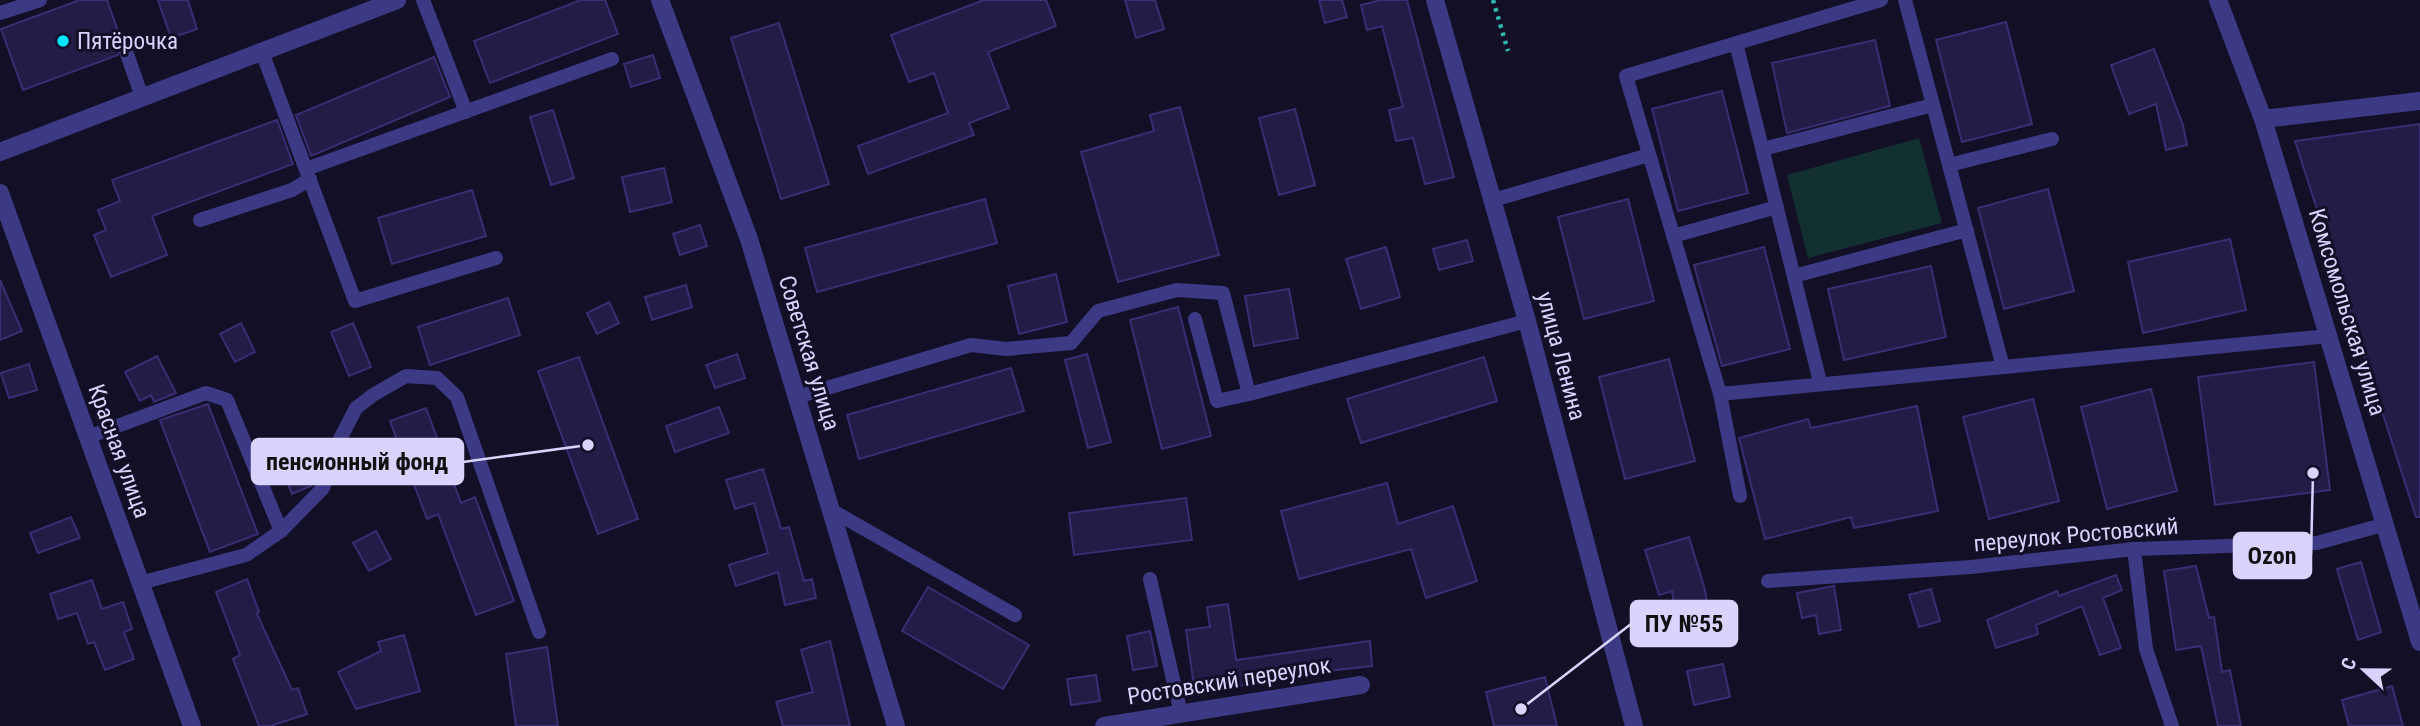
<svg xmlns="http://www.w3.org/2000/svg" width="2420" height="726" font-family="'Roboto Condensed',sans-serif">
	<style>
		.green { fill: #12302f }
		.building { fill: #241b47; stroke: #3b2d73; stroke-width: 2 }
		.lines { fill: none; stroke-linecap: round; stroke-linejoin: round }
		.path { stroke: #2fb8b0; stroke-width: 4.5; stroke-dasharray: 3.5 5; stroke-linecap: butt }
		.service { stroke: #3d3a85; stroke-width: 14 }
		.minor { stroke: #3d3a85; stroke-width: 18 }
		.tertiary { stroke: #3d3a85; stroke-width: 18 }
		.poi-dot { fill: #00e5ff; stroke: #130f26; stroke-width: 2.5 }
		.labels { text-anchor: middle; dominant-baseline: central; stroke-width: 6; stroke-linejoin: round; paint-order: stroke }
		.poi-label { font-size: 23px; fill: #d9d4ff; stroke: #130f26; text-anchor: start }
		.street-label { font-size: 23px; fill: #d9d4ff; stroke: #130f26 }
		.leader { fill: none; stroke: #d9d4ff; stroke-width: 2.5 }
		.callout-dot { fill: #d9d4ff; stroke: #130f26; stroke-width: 2.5 }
		.callout { fill: #d9d4ff; stroke: #d9d4ff; stroke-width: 2.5 }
		.callout-label { font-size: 24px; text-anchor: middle; font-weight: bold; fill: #111 }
	</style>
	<rect width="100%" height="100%" fill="#130f26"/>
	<path class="green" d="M1919,138L1942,223L1808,258L1787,175Z"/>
	<path class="building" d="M80,0H107L123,45L118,55L23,90L1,29Z
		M158,0H188L197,29L171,38Z
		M581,0H605L618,34L490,83L474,41Z
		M984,0H1046L1056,26L988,52L1009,108L969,123L974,135L868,174L858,146L948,113L934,73L909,82L891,35Z
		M1125,0H1155L1164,29L1136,38Z
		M1319,0H1342L1347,17L1325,23Z
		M1381,0H1407L1454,177L1425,184L1413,138L1396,141L1389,110L1403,107L1382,26L1367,30L1361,5Z
		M2006,22L2032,124L1962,142L1936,40Z
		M779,23L829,184L781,199L731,38Z
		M1875,40L1890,106L1787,133L1772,63Z
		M2154,49L2183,125L2187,145L2166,150L2156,104L2129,114L2111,65Z
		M653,55L660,78L631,87L624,64Z
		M434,57L450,97L311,156L296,115Z
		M1722,91L1748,193L1678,211L1652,109Z
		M1180,107L1219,255L1118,282L1081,152L1154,131L1150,115Z
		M1295,109L1315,185L1279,195L1259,118Z
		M553,110L574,178L551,185L530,117Z
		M277,120L293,164L152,216L167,255L111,277L94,235L106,230L98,210L120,201L112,180Z
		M2420,124V517H2416L2295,141Z
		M664,168L672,202L630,212L622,177Z
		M2048,189L2074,291L2004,309L1978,208Z
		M472,190L486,236L392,264L378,218Z
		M985,199L997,243L817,292L805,248Z
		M1628,199L1654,301L1584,319L1558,217Z
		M700,225L707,246L680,255L673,234Z
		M2230,239L2246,310L2143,333L2128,262Z
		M1467,240L1473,261L1439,270L1433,249Z
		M1386,247L1400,297L1361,309L1346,259Z
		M1764,247L1790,349L1722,366L1694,265Z
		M1931,266L1946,337L1844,360L1828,289Z
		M1056,274L1067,322L1019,334L1008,286Z
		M0,280L22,331L0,340Z
		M686,285L692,307L652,320L645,297Z
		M1289,289L1298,338L1254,346L1245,296Z
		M508,298L520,335L430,365L418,327Z
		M609,302L619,323L597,334L587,313Z
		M1178,307L1211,436L1162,449L1130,320Z
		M241,323L255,352L235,362L220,334Z
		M353,323L371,367L349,376L331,332Z
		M737,354L745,378L715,388L706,365Z
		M1087,354L1111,442L1088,448L1065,360Z
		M157,356L176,393L154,402L151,395L140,401L125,372Z
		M579,357L638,519L598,534L538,371Z
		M1484,357L1497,401L1361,443L1347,399Z
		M1669,359L1695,461L1625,479L1599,377Z
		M2314,362L2330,490L2215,505L2198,377Z
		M29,364L37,390L9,398L1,373Z
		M1011,368L1024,411L859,459L847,415Z
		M2151,389L2177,491L2107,509L2081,407Z
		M2033,399L2059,501L1989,519L1963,417Z
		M208,404L258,534L210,552L160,420Z
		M1917,406L1938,511L1854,528L1851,517L1765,539L1739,438L1808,419L1811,428Z
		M719,407L729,433L675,452L666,426Z
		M426,408L461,503L475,497L514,601L476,615L438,514L427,519L390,421Z
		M300,459L311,486L292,494L281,466Z
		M763,469L781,529L789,527L804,581L812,579L816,598L785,605L778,572L736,586L729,565L768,553L754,503L735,509L726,480Z
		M1387,483L1398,524L1453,506L1477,581L1426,598L1411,549L1299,579L1281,511Z
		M1186,498L1192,540L1074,555L1069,513Z
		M71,517L80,538L38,553L30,533Z
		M376,531L391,559L369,571L353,543Z
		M1689,537L1705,590L1711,628L1679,633L1672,591L1659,595L1645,550Z
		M2361,562L2381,632L2358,640L2337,569Z
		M2196,566L2209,618L2214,617L2222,672L2230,670L2241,726H2218L2201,646L2176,650L2164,571Z
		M2116,575L2122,590L2103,598L2121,648L2100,655L2082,606L2036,625L2038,634L1996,648L1987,620L2057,591L2059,596Z
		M247,579L259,612L257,614L292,690L298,688L307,714L270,726H259L233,659L240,655L216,592Z
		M92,580L102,609L123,602L132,629L124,632L134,659L105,670L94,642L88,644L77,613L58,619L50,594Z
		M1834,586L1841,630L1819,634L1816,615L1802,618L1797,593Z
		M928,587L1029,645L1003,689L902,631Z
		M1931,589L1940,621L1919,627L1909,595Z
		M1228,604L1236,660L1370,641L1372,666L1310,673L1195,694L1186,630L1210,627L1207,607Z
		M1150,631L1157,666L1133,670L1127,636Z
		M404,635L420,691L356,709L338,672L381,651L378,642Z
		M830,641L850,726H783L776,702L813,692L801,650Z
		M547,647L558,726H516L506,654Z
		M1723,664L1730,697L1694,705L1687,671Z
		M1096,675L1100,701L1071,705L1067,679Z
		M1545,677L1557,726H1494L1486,692Z
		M2392,686L2403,726H2349L2342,700Z"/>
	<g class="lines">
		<path class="path" d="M1493,0L1508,51"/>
		<path class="service" d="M423,0L466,112
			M1881,0L1626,76L1720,394L2329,336
			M1905,0L2003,367
			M0,13L40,0
			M1736,43L1820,382
			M262,52L355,301L496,258
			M127,54L142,97
			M1763,149L1933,105
			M1949,165L2052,139
			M306,169L612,59
			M1493,200L1649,155
			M200,220L292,190L310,179
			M1673,236L1777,207
			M1794,276L1967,230
			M1195,319L1217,401L1249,394
			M1720,394L1740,496
			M797,397L971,345L1006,349L1071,343L1098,311L1177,290L1223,293L1249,394L1527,321
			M88,437L206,393L227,400L281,531
			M831,510L1015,615
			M2134,549L2146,649L2172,726
			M1150,579L1181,714
			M1768,581L1971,567L2134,549L2317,543L2386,524
			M140,583L246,555L281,531L323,488L338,443L356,408L373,395L406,376L437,378L457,397L539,632"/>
		<path class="minor" d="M660,0L749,239L896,726
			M2218,0L2263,119L2420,642
			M2263,119L2420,101
			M1104,726L1361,685"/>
		<path class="tertiary" d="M1435,0L1527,321L1634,726
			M0,152L397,0
			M0,193L192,726"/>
	</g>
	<circle class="poi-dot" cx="63" cy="41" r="7"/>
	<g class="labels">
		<g class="poi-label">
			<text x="77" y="41">Пятёрочка</text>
		</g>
		<g class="street-label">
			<text transform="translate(2347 312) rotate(73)">Комсомольская улица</text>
			<text transform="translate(809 353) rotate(73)">Советская улица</text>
			<text transform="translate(1561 356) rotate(75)">улица Ленина</text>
			<text transform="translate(119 451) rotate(70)">Красная улица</text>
			<text transform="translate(2076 535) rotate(-5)">переулок Ростовский</text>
			<text transform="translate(1229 681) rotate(-9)">Ростовский переулок</text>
		</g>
	</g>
	<path class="leader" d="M588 445L463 462M2313 473L2311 555M1521 709L1631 624"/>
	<g class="callout-dot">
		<circle cx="588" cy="445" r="7"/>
		<circle cx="2313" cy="473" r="7"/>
		<circle cx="1521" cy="709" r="7"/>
	</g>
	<g class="callout">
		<rect x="252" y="439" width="211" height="45" rx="7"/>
		<rect x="2234" y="533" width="77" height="45" rx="7"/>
		<rect x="1631" y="601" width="106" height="45" rx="7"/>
	</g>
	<g class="callout-label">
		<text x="357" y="470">пенсионный фонд</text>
		<text x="2272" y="564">Ozon</text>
		<text x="1684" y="632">ПУ №55</text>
	</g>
	<g transform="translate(2364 670) rotate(292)" stroke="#130f26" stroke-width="5" paint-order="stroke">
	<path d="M0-5L12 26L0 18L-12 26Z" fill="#d9d4ff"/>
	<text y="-10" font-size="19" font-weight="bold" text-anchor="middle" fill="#d9d4ff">С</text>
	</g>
</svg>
